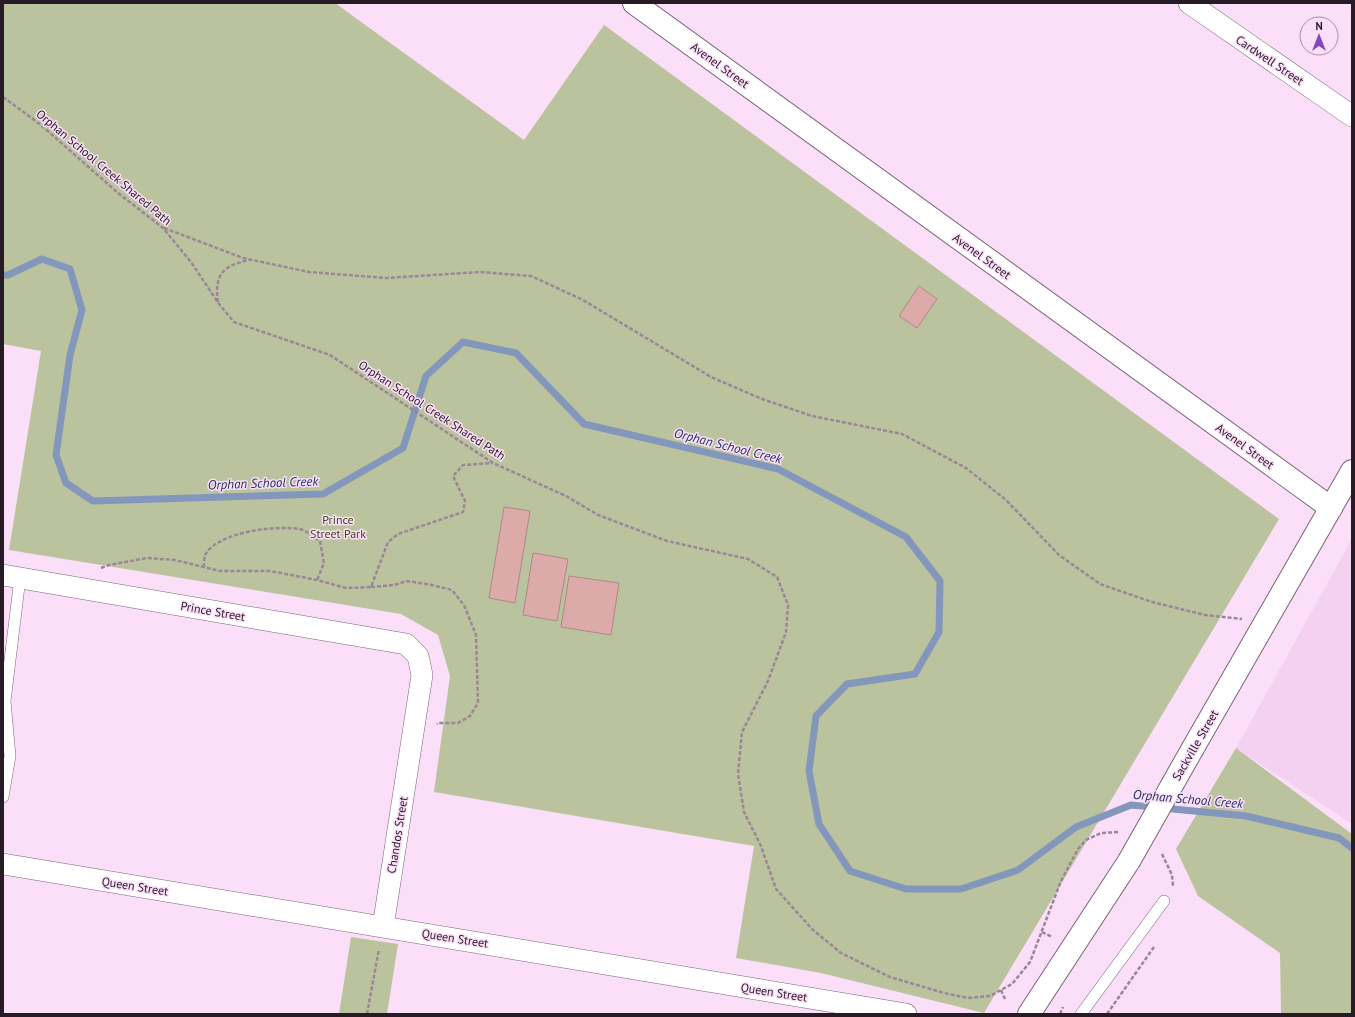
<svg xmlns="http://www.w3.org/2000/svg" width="1355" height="1017" font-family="'PT Sans',sans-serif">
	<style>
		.built { fill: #f4d1f1 }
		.green { fill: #bbc39e }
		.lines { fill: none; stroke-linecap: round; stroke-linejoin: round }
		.stream { stroke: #8396bb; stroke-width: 7 }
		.building { fill: #dcaaa8; stroke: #ae8886 }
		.service-casing { stroke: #7c637a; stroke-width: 12 }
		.minor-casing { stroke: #7c637a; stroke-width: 22 }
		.tertiary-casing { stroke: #7c637a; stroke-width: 24 }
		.secondary-casing { stroke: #7c637a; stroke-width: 24 }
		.path { stroke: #9a8698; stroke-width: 2.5; stroke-dasharray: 4 2; stroke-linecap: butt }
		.service { stroke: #fff; stroke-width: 11 }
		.minor { stroke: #fff; stroke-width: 21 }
		.tertiary { stroke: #fff; stroke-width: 22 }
		.secondary { stroke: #fff; stroke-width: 22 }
		.secondary-bridge-casing { stroke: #7c637a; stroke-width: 24; stroke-linecap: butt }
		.secondary-bridge { stroke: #fff; stroke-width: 22 }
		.labels { text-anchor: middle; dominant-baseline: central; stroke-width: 3; stroke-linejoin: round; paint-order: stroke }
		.street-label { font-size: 12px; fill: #271c26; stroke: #fbdef8 }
		.park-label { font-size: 12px; fill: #3d4514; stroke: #fbdef8 }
		.water-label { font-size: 13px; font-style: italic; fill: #182d5d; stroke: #fbdef8 }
	</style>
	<rect width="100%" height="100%" fill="#fbdef8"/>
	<path class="built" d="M1352,539V824L1236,748Z"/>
	<path class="green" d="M3,3H335L524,140L604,25L1279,519L984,1013L821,973L736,958L754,846L434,792L450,676L438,635L401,614L9,550L41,351L3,344Z
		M1236,748L1352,834V1014H1281L1280,953L1198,896L1176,849Z
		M351,937L398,944L387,1014H339Z"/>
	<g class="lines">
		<path class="stream" d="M3,275H8L42,259L70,269L82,310L70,355L56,455L66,483L93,501L323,494L403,448L426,376L463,342L516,353L584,424L778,469L906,537L940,581L939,632L915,674L847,684L816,716L809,771L819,824L850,871L906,889H961L1018,870L1076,827L1131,805L1246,816L1339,838L1352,848"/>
	</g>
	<path class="building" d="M919,286L937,299L917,328L899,316Z
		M504,507L530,511L515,603L489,598Z
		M533,553L568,559L557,621L523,615Z
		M569,576L619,583L611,635L561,627Z"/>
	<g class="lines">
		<defs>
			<path id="service" d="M3,797L10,756L5,701L20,578
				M1081,1014L1164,901"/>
			<path id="minor" d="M1189,3L1352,116
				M3,575L406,644L418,656L422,675L383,927
				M3,864L906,1014"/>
			<path id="tertiary" d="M634,3L1331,508"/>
			<path id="secondary" d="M1193,748L1352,471
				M1029,1014L1129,861"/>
		</defs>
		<use href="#service" class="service-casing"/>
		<use href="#minor" class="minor-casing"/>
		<use href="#tertiary" class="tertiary-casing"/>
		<use href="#secondary" class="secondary-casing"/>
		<path class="path" d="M3,97L41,125L118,193L163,228L191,262L219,304L234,322L330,355L493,463L566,496L598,515L667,541L748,559L777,577L788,605L786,632L768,681L742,732L738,774L744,812L761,846L776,889L813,930L841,953L890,977L944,993L968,998L990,996L1012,984L1030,962L1061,881L1078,849L1086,840L1101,833L1119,832
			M164,228L243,258L309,272L386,278L480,272L531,276L583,300L711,377L762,399L812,416L902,434L966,468L1006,500L1059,555L1100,584L1152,602L1205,615L1242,619
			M218,302C214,274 223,266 249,260
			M204,567C204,564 204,558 205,555C217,532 276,525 299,529C306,530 314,537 320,541L324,563L317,580
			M101,568L109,565L147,558L175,560L220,571H270L317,580L346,588L371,587L388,542L398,534L463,512L465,501L453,476L463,465L492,463
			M371,587L394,585L407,581L432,585L452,590L464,605L476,635L478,703L470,716L458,723H438L437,724
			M1162,854L1172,875L1173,886
			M1042,932L1052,937
			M1001,990L1005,999
			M367,1014L379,949
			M1060,1014L1063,1007
			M1107,1014L1154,947"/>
		<use href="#service" class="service"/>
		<use href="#minor" class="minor"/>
		<use href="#tertiary" class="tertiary"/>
		<use href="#secondary" class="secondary"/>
		<defs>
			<path id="secondary-bridge" d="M1129,861L1193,748"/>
		</defs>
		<use href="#secondary-bridge" class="secondary-bridge-casing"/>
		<use href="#secondary-bridge" class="secondary-bridge"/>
	</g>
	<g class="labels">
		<g class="street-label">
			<text transform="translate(1270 60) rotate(34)">Cardwell Street</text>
			<text transform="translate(720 65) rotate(36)">Avenel Street</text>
			<text transform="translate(104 167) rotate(40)">Orphan School Creek Shared Path</text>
			<text transform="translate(982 256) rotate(36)">Avenel Street</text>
			<text transform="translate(432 410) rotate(33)">Orphan School Creek Shared Path</text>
			<text transform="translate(1245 446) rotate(36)">Avenel Street</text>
			<text transform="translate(213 611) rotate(10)">Prince Street</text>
			<text transform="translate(1195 745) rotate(-60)">Sackville Street</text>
			<text transform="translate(397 835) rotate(-81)">Chandos Street</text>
			<text transform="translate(135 886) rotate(9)">Queen Street</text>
			<text transform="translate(455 938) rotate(9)">Queen Street</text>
			<text transform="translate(774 992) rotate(9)">Queen Street</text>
		</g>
		<g class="park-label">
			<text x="338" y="519">Prince<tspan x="338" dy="14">Street Park</tspan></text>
		</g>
		<g class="water-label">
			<text transform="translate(728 446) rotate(14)">Orphan School Creek</text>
			<text transform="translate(263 483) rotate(-2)">Orphan School Creek</text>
			<text transform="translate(1188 799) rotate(5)">Orphan School Creek</text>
		</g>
	</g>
	<rect width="1355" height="1017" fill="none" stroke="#271c26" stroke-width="8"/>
	<g transform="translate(1319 36)"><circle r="19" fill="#fbdef8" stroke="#a690a4"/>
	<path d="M0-3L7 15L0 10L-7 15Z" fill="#8147be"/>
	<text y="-6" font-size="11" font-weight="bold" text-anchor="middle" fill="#271c26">N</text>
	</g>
</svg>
